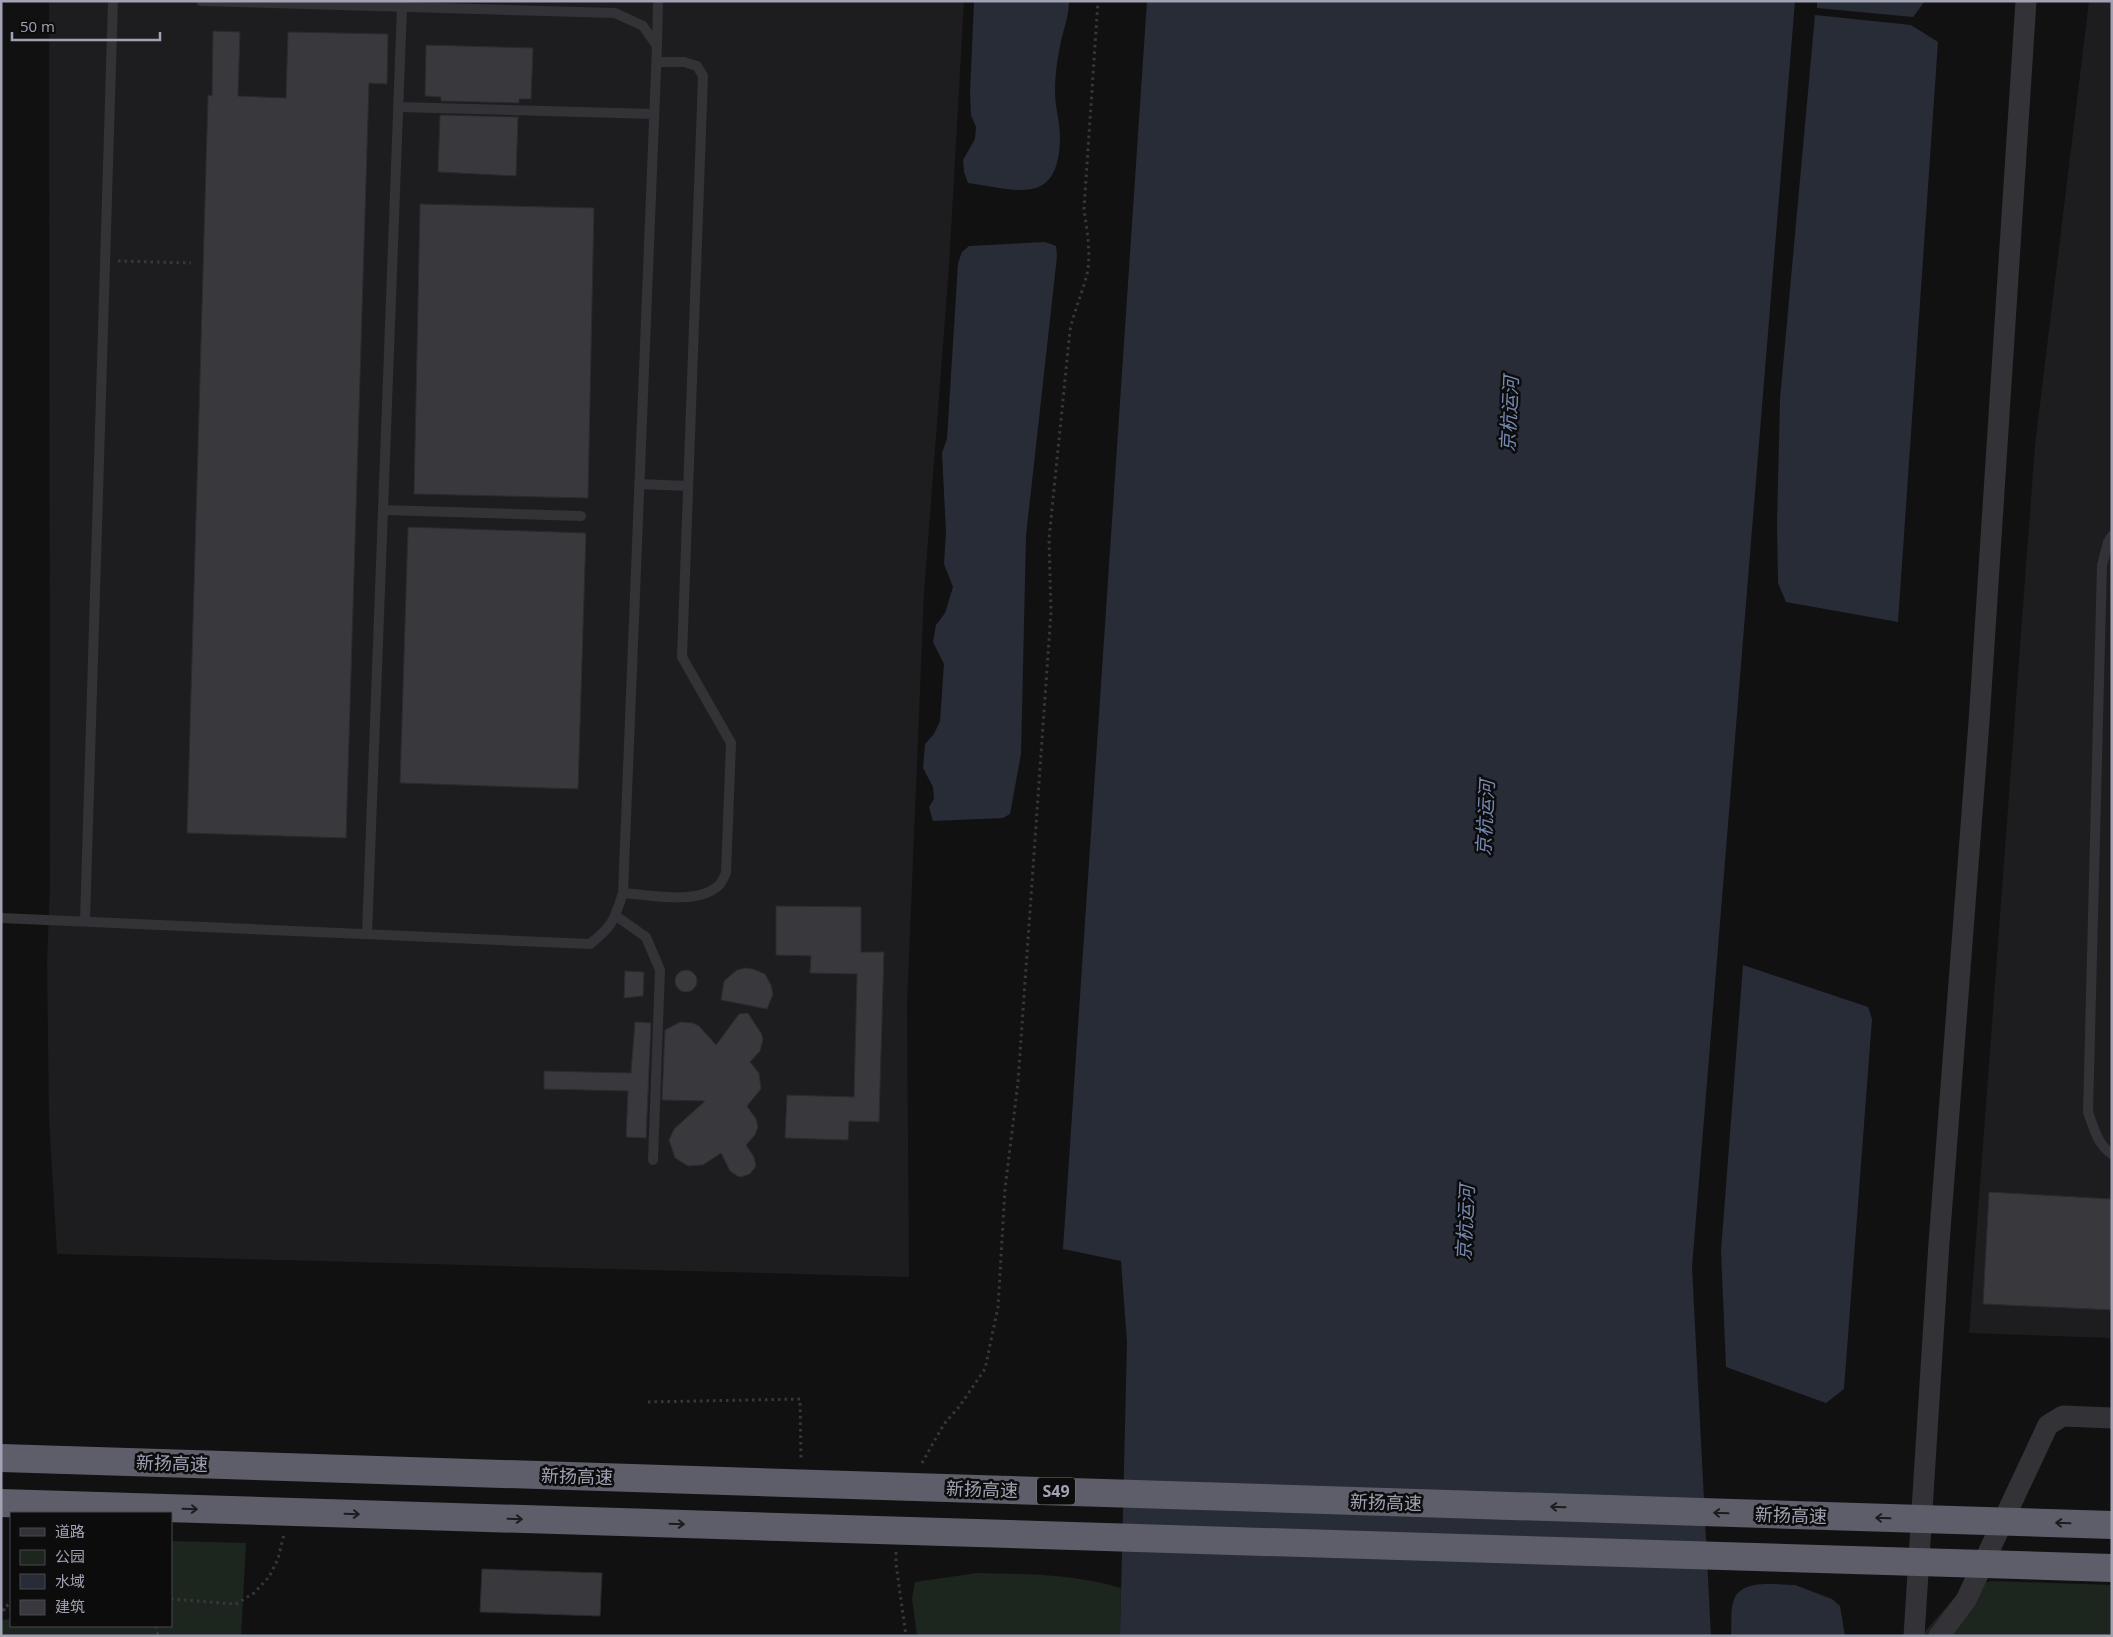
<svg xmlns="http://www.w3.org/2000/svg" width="2113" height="1637" font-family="'Open Sans','Noto Sans SC',sans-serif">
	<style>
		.built { fill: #1d1d1f }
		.green { fill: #1d251f }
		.water { fill: #272c36 }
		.building { fill: #38383d; stroke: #2b2b2e }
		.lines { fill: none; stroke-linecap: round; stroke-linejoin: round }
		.path { stroke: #37383e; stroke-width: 3; stroke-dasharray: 2.5 4; stroke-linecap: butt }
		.service { stroke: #323237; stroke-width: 10 }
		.minor { stroke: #323237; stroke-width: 21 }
		.motorway-bridge { stroke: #5d5e69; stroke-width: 28 }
		.oneway { stroke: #1c1c1f }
		.labels { text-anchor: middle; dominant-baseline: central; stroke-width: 5; stroke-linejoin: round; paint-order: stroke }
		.shield { fill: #0c0c0d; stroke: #747682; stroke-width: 1 }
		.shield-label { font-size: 16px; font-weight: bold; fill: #a1a3b4 }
		.street-label { font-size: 18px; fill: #a1a3b4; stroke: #0c0c0d }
		.water-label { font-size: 19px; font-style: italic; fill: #7689b1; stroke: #0c0c0d }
	</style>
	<rect width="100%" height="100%" fill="#111112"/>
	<path class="built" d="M49,1H964L949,266L924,593L907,1004L909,1277L57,1254L49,1117L47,961L50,887Z
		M2089,1H2112V1338L1969,1333L2035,445Z"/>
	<path class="green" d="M171,1541L246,1543L241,1636H1V1620L11,1619V1626H171Z
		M977,1573C1028,1574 1072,1574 1121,1588L1120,1636H917L912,1599L915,1582Z
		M1992,1581L2112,1585V1636H1921L1964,1587Z"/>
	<path class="water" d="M974,1H1069C1069,17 1063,30 1060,46C1057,60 1055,77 1055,92C1055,107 1060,122 1060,137C1059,207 1018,190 968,183L964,172L963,160L975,139L976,127L971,115L970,94Z
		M1147,1H1795L1692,1267L1711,1636H1120L1127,1342L1121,1261L1063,1249Z
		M1817,1H1925L1913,17L1817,8Z
		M1815,15L1911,25L1938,42L1898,622L1786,602L1778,583L1777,524L1780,399Z
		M1045,242L1056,246L1057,256L1026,536L1021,754L1010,814L1003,818L933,821L929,807L934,799L933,787L923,768L925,744L934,734L940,721L944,664L933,642L936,625L945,613L953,587L944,564L946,532L942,453L947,439L958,263L962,252L969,246Z
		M1743,965L1868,1007L1872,1019L1844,1389L1826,1403L1726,1367L1721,1251Z
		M1795,1585L1832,1599L1840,1606L1845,1636H1731C1732,1625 1730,1610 1734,1600C1741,1578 1777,1585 1795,1585Z"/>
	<path class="building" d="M213,31L240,32L238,96L286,98L288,32L388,34L387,84L369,83L346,838L187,833L208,95L212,96Z
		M426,45L533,48L531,99H519V103L441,101V97L425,96Z
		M440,115L518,117L516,176L438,172Z
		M420,204L594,208L588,498L414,494Z
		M408,527L586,533L578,789L400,783Z
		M776,906L861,907V952H884L879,1122L849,1121L848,1140L785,1138L787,1095L854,1097L857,974L810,973L811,956L776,955Z
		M745,968L753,969L765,974L771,985L773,994L767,1009L721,1000L724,981L737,970Z
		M675 981a11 11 0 1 1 22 0a11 11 0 1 1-22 0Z
		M625,971L644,972L643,996L624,998Z
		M748,1013L761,1033L763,1039L760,1051L750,1062L759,1073L761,1089L747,1106L756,1119L758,1127L755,1135L746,1145L754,1157L756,1166L750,1174L741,1177L737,1176L730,1171L721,1153L703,1165L688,1166L675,1158L669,1140L674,1129L705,1101L662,1100L665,1030L680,1022L693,1023L699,1026L716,1045L739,1014Z
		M635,1022L651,1023L646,1138L626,1137L628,1091L544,1089V1071L631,1073Z
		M1989,1192L2112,1199V1310L1983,1304Z
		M482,1569L602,1573L600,1616L480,1612Z"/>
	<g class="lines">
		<path class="path" d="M118,261L191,263
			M648,1402L800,1399L801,1461
			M922,1463L944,1424L959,1407L985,1369L998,1307L1005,1189L1018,1082L1051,612L1049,539L1070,330C1074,312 1081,296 1086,278C1092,256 1087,231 1084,209L1098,1
			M896,1552V1564L906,1636
			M171,1599L236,1604L254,1593L269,1577L278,1559L284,1534
			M1,1610L11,1603
			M3,1610L11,1609
			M156,1626L158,1636"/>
		<path class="service" d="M657,46L658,1
			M398,107L654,114
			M639,484L688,486
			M383,510L581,516
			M2112,536L2108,542L2102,565L2088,1112C2093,1126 2098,1146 2112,1154
			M623,893C649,895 697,905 718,886C722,883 724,877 726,873L731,743L682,657L703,76L697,66L684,62H657
			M616,916L646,937L660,970L653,1160
			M1,918L590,944C613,926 614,920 623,893L657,46L643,26L615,13L201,1
			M85,921L113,1
			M367,934L402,7"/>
		<path class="minor" d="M1914,1636L1939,1243L1979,722L2026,1
			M1939,1636L1966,1600L2048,1425L2063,1416L2112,1418"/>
		<path class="motorway-bridge" d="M1,1458L2112,1525
			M1,1503L2112,1568"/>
	</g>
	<defs><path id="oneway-shaft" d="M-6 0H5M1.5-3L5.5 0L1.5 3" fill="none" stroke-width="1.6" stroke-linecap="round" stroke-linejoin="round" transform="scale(1.25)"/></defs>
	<g class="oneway">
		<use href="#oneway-shaft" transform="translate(1558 1507) rotate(-178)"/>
		<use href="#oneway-shaft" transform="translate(190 1509) rotate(2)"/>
		<use href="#oneway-shaft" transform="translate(1721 1513) rotate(-178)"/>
		<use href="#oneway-shaft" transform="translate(352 1514) rotate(2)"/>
		<use href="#oneway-shaft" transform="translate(1883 1518) rotate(-178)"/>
		<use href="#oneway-shaft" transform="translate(515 1519) rotate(2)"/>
		<use href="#oneway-shaft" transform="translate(2063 1523) rotate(-178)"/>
		<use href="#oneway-shaft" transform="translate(677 1524) rotate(2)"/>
	</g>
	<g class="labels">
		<rect class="shield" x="1037" y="1477.5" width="38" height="27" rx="4"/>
		<g class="shield-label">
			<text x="1056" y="1491">S49</text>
		</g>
		<g class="street-label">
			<text transform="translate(172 1463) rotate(2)">新扬高速</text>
			<text transform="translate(577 1476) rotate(2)">新扬高速</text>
			<text transform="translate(982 1489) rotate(2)">新扬高速</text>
			<text transform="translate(1386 1502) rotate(2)">新扬高速</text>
			<text transform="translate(1791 1515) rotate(2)">新扬高速</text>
		</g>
		<g class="water-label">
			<text transform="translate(1509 414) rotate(-87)">京杭运河</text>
			<text transform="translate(1485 818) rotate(-87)">京杭运河</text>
			<text transform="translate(1465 1223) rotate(-87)">京杭运河</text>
		</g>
	</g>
	<rect width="2113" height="1637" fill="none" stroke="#a1a3b4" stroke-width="5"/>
	<rect x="10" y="1512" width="162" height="115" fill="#0c0c0d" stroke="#484850"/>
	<rect x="20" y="1528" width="25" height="8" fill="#323237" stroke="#484850"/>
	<text x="55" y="1537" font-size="15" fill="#a1a3b4">道路</text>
	<rect x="20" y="1550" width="25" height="15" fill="#1d251f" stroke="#484850"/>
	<text x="55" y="1562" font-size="15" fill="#a1a3b4">公园</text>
	<rect x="20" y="1574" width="25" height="15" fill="#272c36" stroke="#484850"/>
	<text x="55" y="1587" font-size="15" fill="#a1a3b4">水域</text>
	<rect x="20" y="1600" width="25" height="15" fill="#38383d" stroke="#484850"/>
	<text x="55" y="1612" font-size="15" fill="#a1a3b4">建筑</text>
	<path d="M12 32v8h148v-8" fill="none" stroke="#a1a3b4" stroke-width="2.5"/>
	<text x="20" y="32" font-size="15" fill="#a1a3b4" stroke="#0c0c0d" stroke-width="4" paint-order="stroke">50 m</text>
</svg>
